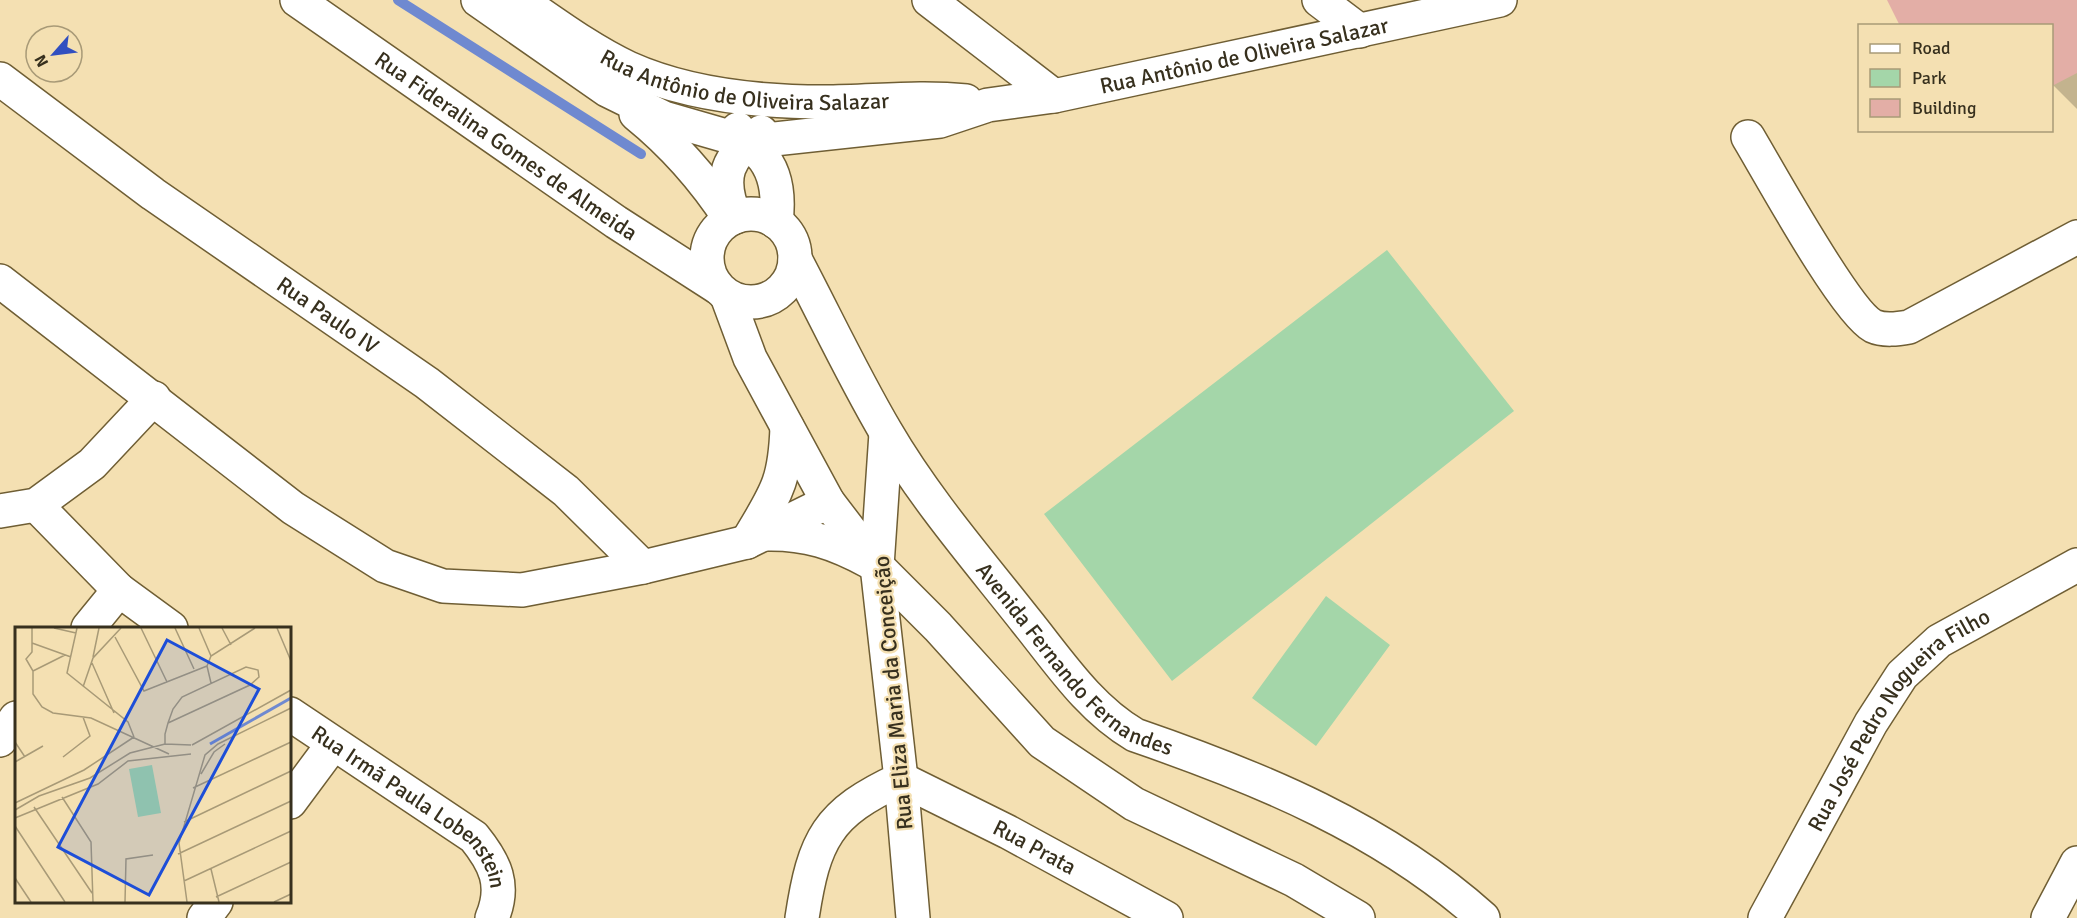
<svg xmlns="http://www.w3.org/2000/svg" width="2077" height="918" font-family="Signika,sans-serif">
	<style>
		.green { fill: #a4d6a9 }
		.shadow { fill: #0003 }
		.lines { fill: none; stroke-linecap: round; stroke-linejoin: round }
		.stream { stroke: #6f89d0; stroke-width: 10 }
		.building { fill: #e3aea6 }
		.minor-casing { stroke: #6f5e34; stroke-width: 36 }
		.tertiary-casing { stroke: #6f5e34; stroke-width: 36 }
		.minor { stroke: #fff; stroke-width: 33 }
		.tertiary { stroke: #fff; stroke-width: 33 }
		.labels { text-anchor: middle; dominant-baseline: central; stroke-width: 4.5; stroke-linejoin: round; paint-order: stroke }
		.street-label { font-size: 22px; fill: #37301e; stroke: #f4e0b2 }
		.inset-river { fill: none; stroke: #6f89d0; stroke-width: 3 }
		.inset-road { fill: none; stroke: #a89a77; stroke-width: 1.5 }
		.view { fill: #1d4ed8; fill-opacity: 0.15; stroke: #1d4ed8; stroke-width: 3 }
		.inset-edge { fill: none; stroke: #37301e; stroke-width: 3 }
	</style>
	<rect width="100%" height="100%" fill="#f4e0b2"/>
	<path class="green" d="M1387,250L1514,411L1172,681L1044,514Z
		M1326,596L1390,645L1316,746L1252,698Z"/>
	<path class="shadow" d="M1888,0H2077V109L2052,84V26Z"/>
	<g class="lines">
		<path class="stream" d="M398,0L641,154"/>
	</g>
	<path class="building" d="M1887,0H2077V73L2052,86V26H1900Z"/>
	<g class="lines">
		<defs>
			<g id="minor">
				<path d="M929,0L1054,96"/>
				<path d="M1319,0L1360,31"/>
				<path id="s1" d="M0,79L153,194L427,383L566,491L643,567"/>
				<path d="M1748,137C1769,172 1845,311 1873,326C1884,331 1898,329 1909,327L2077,237"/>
				<path d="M0,281L293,508L385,566L443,586L522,590L643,567L747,542L828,502"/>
				<path d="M36,505L119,590L171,628"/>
				<path d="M0,511L36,505L92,464L154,398"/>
				<path d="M747,542C775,494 785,485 787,427"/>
				<path d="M88,628L119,590"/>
				<path id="s2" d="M290,714L474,837C495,863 506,885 492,918"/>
				<path d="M0,740L16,718"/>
				<path id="s3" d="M901,779L1008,832L1166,918"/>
				<path d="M901,779L913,918"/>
				<path d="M290,802L333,744"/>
				<path d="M204,918L216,902"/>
				<path id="s4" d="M1765,918L1871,723L1902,675L1939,641L2077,565"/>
				<path d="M2048,918L2077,863"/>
			</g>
			<g id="tertiary">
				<path id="s5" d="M297,0L616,222L717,287"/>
				<path id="s6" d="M478,0L607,90L664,118L747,142L940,121L988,105L1054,96L1500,0"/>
				<path id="s7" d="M520,0C555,24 590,50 628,68C688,95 759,102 824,102C871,102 919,96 966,101"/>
				<path d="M636,114C673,144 704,179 730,219"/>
				<path d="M738,129C745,139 753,145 760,154C777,172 779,198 776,222"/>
				<circle cx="751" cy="258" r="44"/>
				<path d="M735,217C718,176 727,157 761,132"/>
				<path id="s8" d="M795,259C825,316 853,376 886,432C925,499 978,560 1026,621C1059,662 1089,708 1135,735C1260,778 1384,829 1483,918"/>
				<path d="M727,296L750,358L828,502L877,566L938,627L1042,742L1134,804L1294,880L1358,918"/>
				<path d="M766,534C806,533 835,543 870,562"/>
				<path d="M802,918C814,839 827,813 901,779L877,566L886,433"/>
			</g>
		</defs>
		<use href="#minor" class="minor-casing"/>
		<use href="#tertiary" class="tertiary-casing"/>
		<use href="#minor" class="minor"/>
		<use href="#tertiary" class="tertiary"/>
	</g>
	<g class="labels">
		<g class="street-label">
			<text stroke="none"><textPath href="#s6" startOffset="813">Rua Antônio de Oliveira Salazar</textPath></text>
			<text stroke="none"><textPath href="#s7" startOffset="246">Rua Antônio de Oliveira Salazar</textPath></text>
			<text stroke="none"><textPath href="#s5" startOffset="255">Rua Fideralina Gomes de Almeida</textPath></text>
			<text stroke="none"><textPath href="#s1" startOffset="404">Rua Paulo IV</textPath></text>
			<text stroke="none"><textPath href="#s8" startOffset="494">Avenida Fernando Fernandes</textPath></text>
			<text transform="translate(893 693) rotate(-95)">Rua Eliza Maria da Conceição</text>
			<text stroke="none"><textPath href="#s4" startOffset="243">Rua José Pedro Nogueira Filho</textPath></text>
			<text stroke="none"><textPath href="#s2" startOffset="154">Rua Irmã Paula Lobenstein</textPath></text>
			<text stroke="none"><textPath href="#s3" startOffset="150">Rua Prata</textPath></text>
		</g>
	</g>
	<g transform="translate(15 627)">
		<rect width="276" height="276" fill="#f4e0b2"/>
		<path d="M137,138L146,186L123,190L114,142Z" fill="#a4d6a9"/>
		<path class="inset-river" d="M195,117L276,71"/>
		<path class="inset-road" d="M17,1V25L11,32L18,44V67L27,80L38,86L76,91L154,127M39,1L61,6M62,1L52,46L113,95L119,110M126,1L152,55M160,1L179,42M184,1L196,29M207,1L216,18M262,1L276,34M100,10L129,64L192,39M17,16L56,30M78,30L84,1M77,36L99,86M18,44L50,28M196,56L192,39L196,29L240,1M68,60L78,31L106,1M0,115L10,130M150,117V107L153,96L158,82L167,70L231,40L243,43L244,50L235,58L153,96M177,118L276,63M48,130L75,109L68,90M0,135L28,119M186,147L199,125L210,117M178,161L276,115M47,170L76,215L78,275M0,176L69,143L119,110M19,180L77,266M0,183L24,169L75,151L115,126L150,117L176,118M0,191L83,157L113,134L176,127M169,195L276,144M0,199L50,275M163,227L276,174M196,242L204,275M0,251L16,275M169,254L276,204M201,270L276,235M110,275L111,232L138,228M172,275L164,216L190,128L203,117L276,81M259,275L276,267"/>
		<path class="view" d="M152,13L244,62L134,268L43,220Z"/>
		<rect width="276" height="276" class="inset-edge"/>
	</g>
	<rect x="1858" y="24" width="195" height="108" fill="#f4e0b2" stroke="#a89a77" stroke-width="1.5"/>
	<rect x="1870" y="44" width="30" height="9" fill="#ffffff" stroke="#a89a77" stroke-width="1.5"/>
	<text x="1912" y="54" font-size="18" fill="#37301e">Road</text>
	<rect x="1870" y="69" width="30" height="18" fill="#a4d6a9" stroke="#a89a77" stroke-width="1.5"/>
	<text x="1912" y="84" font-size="18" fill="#37301e">Park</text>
	<rect x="1870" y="99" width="30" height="18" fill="#e3aea6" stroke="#a89a77" stroke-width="1.5"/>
	<text x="1912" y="114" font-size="18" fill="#37301e">Building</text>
	<g transform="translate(54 54) rotate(242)"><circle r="28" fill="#f4e0b2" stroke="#a89a77" stroke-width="1.5"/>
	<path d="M0-4.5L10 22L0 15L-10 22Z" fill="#314fc0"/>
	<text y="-9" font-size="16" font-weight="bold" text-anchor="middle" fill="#37301e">N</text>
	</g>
</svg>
